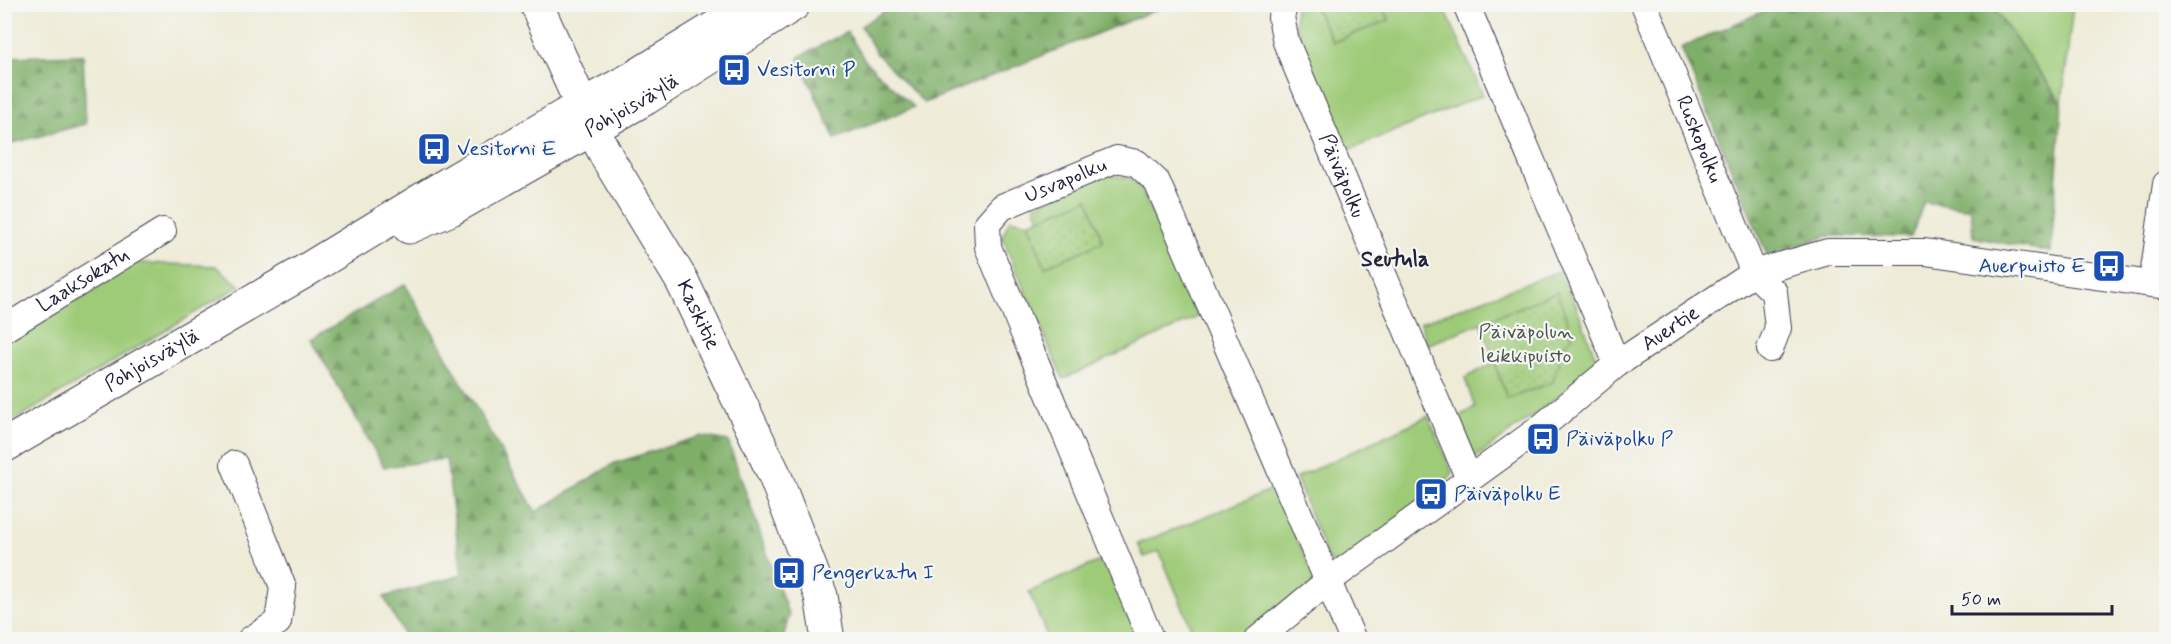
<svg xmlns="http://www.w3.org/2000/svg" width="2171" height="644" font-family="Mynerve,sans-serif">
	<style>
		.grass { fill: #9ecb78; stroke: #60765a; stroke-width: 1.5 }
		.forest { fill: url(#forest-firs); stroke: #506852; stroke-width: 1.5 }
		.park { fill: url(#park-dots); stroke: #60765a; stroke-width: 1.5 }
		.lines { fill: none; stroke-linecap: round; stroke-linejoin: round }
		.street-casing { stroke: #414052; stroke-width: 28 }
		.secondary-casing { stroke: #414052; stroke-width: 35 }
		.street { stroke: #fff; stroke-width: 26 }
		.secondary { stroke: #fff; stroke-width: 33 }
		.labels { text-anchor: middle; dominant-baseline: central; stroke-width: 4.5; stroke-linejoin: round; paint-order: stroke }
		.transit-label { font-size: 21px; fill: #164399; stroke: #f6f6f2; text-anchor: start }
		.street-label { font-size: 21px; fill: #22223b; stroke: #f6f6f2 }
		.park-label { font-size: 21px; fill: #47554d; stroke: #f6f6f2 }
		.neighbourhood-label { font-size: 22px; font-weight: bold; fill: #22223b; stroke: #f6f6f2 }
	</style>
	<defs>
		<pattern id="forest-firs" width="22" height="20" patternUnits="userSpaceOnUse" patternTransform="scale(1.5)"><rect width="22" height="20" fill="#7eaf68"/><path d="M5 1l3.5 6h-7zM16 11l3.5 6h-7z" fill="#678e57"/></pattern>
		<pattern id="park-dots" width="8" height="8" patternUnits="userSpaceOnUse" patternTransform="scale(1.5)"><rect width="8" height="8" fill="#9ecb78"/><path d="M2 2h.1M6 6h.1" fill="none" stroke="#88ae69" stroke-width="1.8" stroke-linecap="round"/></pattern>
	</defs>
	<rect width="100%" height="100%" fill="#f6f6f2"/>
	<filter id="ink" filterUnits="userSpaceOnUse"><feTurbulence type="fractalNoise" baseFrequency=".0167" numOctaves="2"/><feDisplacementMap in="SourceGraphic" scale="12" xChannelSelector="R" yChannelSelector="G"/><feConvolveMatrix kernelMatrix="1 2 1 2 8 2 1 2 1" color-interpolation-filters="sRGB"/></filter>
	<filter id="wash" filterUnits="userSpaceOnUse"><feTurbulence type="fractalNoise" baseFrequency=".008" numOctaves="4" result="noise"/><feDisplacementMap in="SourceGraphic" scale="24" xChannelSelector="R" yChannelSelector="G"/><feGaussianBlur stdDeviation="1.35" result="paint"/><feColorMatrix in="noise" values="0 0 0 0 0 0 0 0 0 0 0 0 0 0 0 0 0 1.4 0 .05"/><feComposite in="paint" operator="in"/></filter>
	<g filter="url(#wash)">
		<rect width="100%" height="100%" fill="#eeebd7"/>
		<path class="grass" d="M1295,5H1313L1333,42L1389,19L1383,5H1443L1483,95L1344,152L1295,25Z
			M1991,5H2073L2062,103Z
			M1105,174L1133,179L1143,193L1198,317L1063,379L1002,237L1010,219L1028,223L1045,267L1088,199L1039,219L1034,206Z
			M121,262L216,266L240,286L5,426V335Z
			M1559,271L1576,305L1599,366L1474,459L1459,416L1475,408L1465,378L1495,362L1508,399L1552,382L1563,346L1557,292L1427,345L1420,323Z
			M1428,416L1453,474L1346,564L1329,562L1296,478Z
			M1273,489L1318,584L1246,639H1192L1195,637L1159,551L1144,557L1138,544Z
			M1109,557L1144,639H1048L1029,592Z"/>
		<path class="forest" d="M1166,5V6L924,103L877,54L861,26L894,5Z
			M1777,5H1991L2062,103L2051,252L1973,237L1971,209L1924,202L1911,237L1827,236L1767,255L1681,48Z
			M847,32L866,62L914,107L835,139L798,57Z
			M83,55L86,124L5,145V57Z
			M405,284L536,512L615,463L701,436L728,441L789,616L783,639H406L384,597L462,575L446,459L384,467L311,339Z"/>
		<path class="park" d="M1314,5H1383L1389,20L1333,42Z
			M1088,199L1103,242L1045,267L1028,223Z
			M1557,292L1573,336L1563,346L1553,382L1507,399L1481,323Z"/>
	</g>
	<g filter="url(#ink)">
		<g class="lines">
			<defs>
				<g id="street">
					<path id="s1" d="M1285,4L1281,17L1286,42L1469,479"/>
					<path d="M1466,4L1617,364"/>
					<path id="s2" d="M1644,4L1754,273L1774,292L1778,328L1770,349"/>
					<path d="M2152,284L2166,184"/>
					<path id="s3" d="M4,329L163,231"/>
					<path d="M234,464L283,587L278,622L250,640"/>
					<path id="s4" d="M1151,640L988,247L987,224L1002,207L1117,159L1137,163L1157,182L1353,640"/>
					<path id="s5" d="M1257,640L1327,582L1539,429L1617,364L1754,273L1828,252H1925L2166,286"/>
				</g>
				<g id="secondary">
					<path id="s6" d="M536,4L592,128L608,159L682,281L775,476L821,596L828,640"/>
					<path id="s7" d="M409,227L451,209L646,98L794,4"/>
					<path id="s8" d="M4,446L300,274L441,188L581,106L633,78L753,4"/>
				</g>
			</defs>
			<use href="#street" class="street-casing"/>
			<use href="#secondary" class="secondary-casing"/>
			<use href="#street" class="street"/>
			<use href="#secondary" class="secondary"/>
		</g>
	</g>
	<defs>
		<symbol id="bus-square" viewBox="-11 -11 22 22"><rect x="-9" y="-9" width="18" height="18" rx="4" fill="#1a4fb4" stroke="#f6f6f2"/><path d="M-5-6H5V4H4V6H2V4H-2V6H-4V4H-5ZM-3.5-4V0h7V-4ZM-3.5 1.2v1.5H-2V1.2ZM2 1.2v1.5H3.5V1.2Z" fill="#fff"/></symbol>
	</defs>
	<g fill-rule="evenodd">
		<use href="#bus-square" x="715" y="51" width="38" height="38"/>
		<use href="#bus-square" x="415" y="130" width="38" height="38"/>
		<use href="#bus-square" x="2090" y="247" width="38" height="38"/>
		<use href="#bus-square" x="1524" y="420" width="38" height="38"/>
		<use href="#bus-square" x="1412" y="475" width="38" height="38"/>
		<use href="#bus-square" x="770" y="554" width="38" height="38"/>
	</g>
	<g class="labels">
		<g class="transit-label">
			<text x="757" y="70">Vesitorni P</text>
			<text x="457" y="149">Vesitorni E</text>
			<text x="2086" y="266" text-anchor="end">Auerpuisto E</text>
			<text x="1566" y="439">Päiväpolku P</text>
			<text x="1454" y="494">Päiväpolku E</text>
			<text x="812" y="573">Pengerkatu I</text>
		</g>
		<g class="street-label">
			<text stroke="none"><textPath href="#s7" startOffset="254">Pohjoisväylä</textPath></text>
			<text stroke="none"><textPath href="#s2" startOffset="146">Ruskopolku</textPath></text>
			<text stroke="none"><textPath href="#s1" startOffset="184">Päiväpolku</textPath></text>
			<text stroke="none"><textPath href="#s4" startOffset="540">Usvapolku</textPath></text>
			<text stroke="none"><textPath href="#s3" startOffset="93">Laaksokatu</textPath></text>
			<text stroke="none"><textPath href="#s6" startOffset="351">Kaskitie</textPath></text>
			<text stroke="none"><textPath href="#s5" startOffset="518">Auertie</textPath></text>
			<text stroke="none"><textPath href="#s8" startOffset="171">Pohjoisväylä</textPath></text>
		</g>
		<g class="park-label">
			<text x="1526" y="332">Päiväpolun<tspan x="1526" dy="24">leikkipuisto</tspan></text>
		</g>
		<g class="neighbourhood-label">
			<text x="1395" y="260">Seutula</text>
		</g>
	</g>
	<rect width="2171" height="644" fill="none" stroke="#f6f6f2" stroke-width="24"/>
	<path d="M1952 605v9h160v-9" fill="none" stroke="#22223b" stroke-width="3"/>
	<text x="1961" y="605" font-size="18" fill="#22223b" stroke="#f6f6f2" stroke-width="4.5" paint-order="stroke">50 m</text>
</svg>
